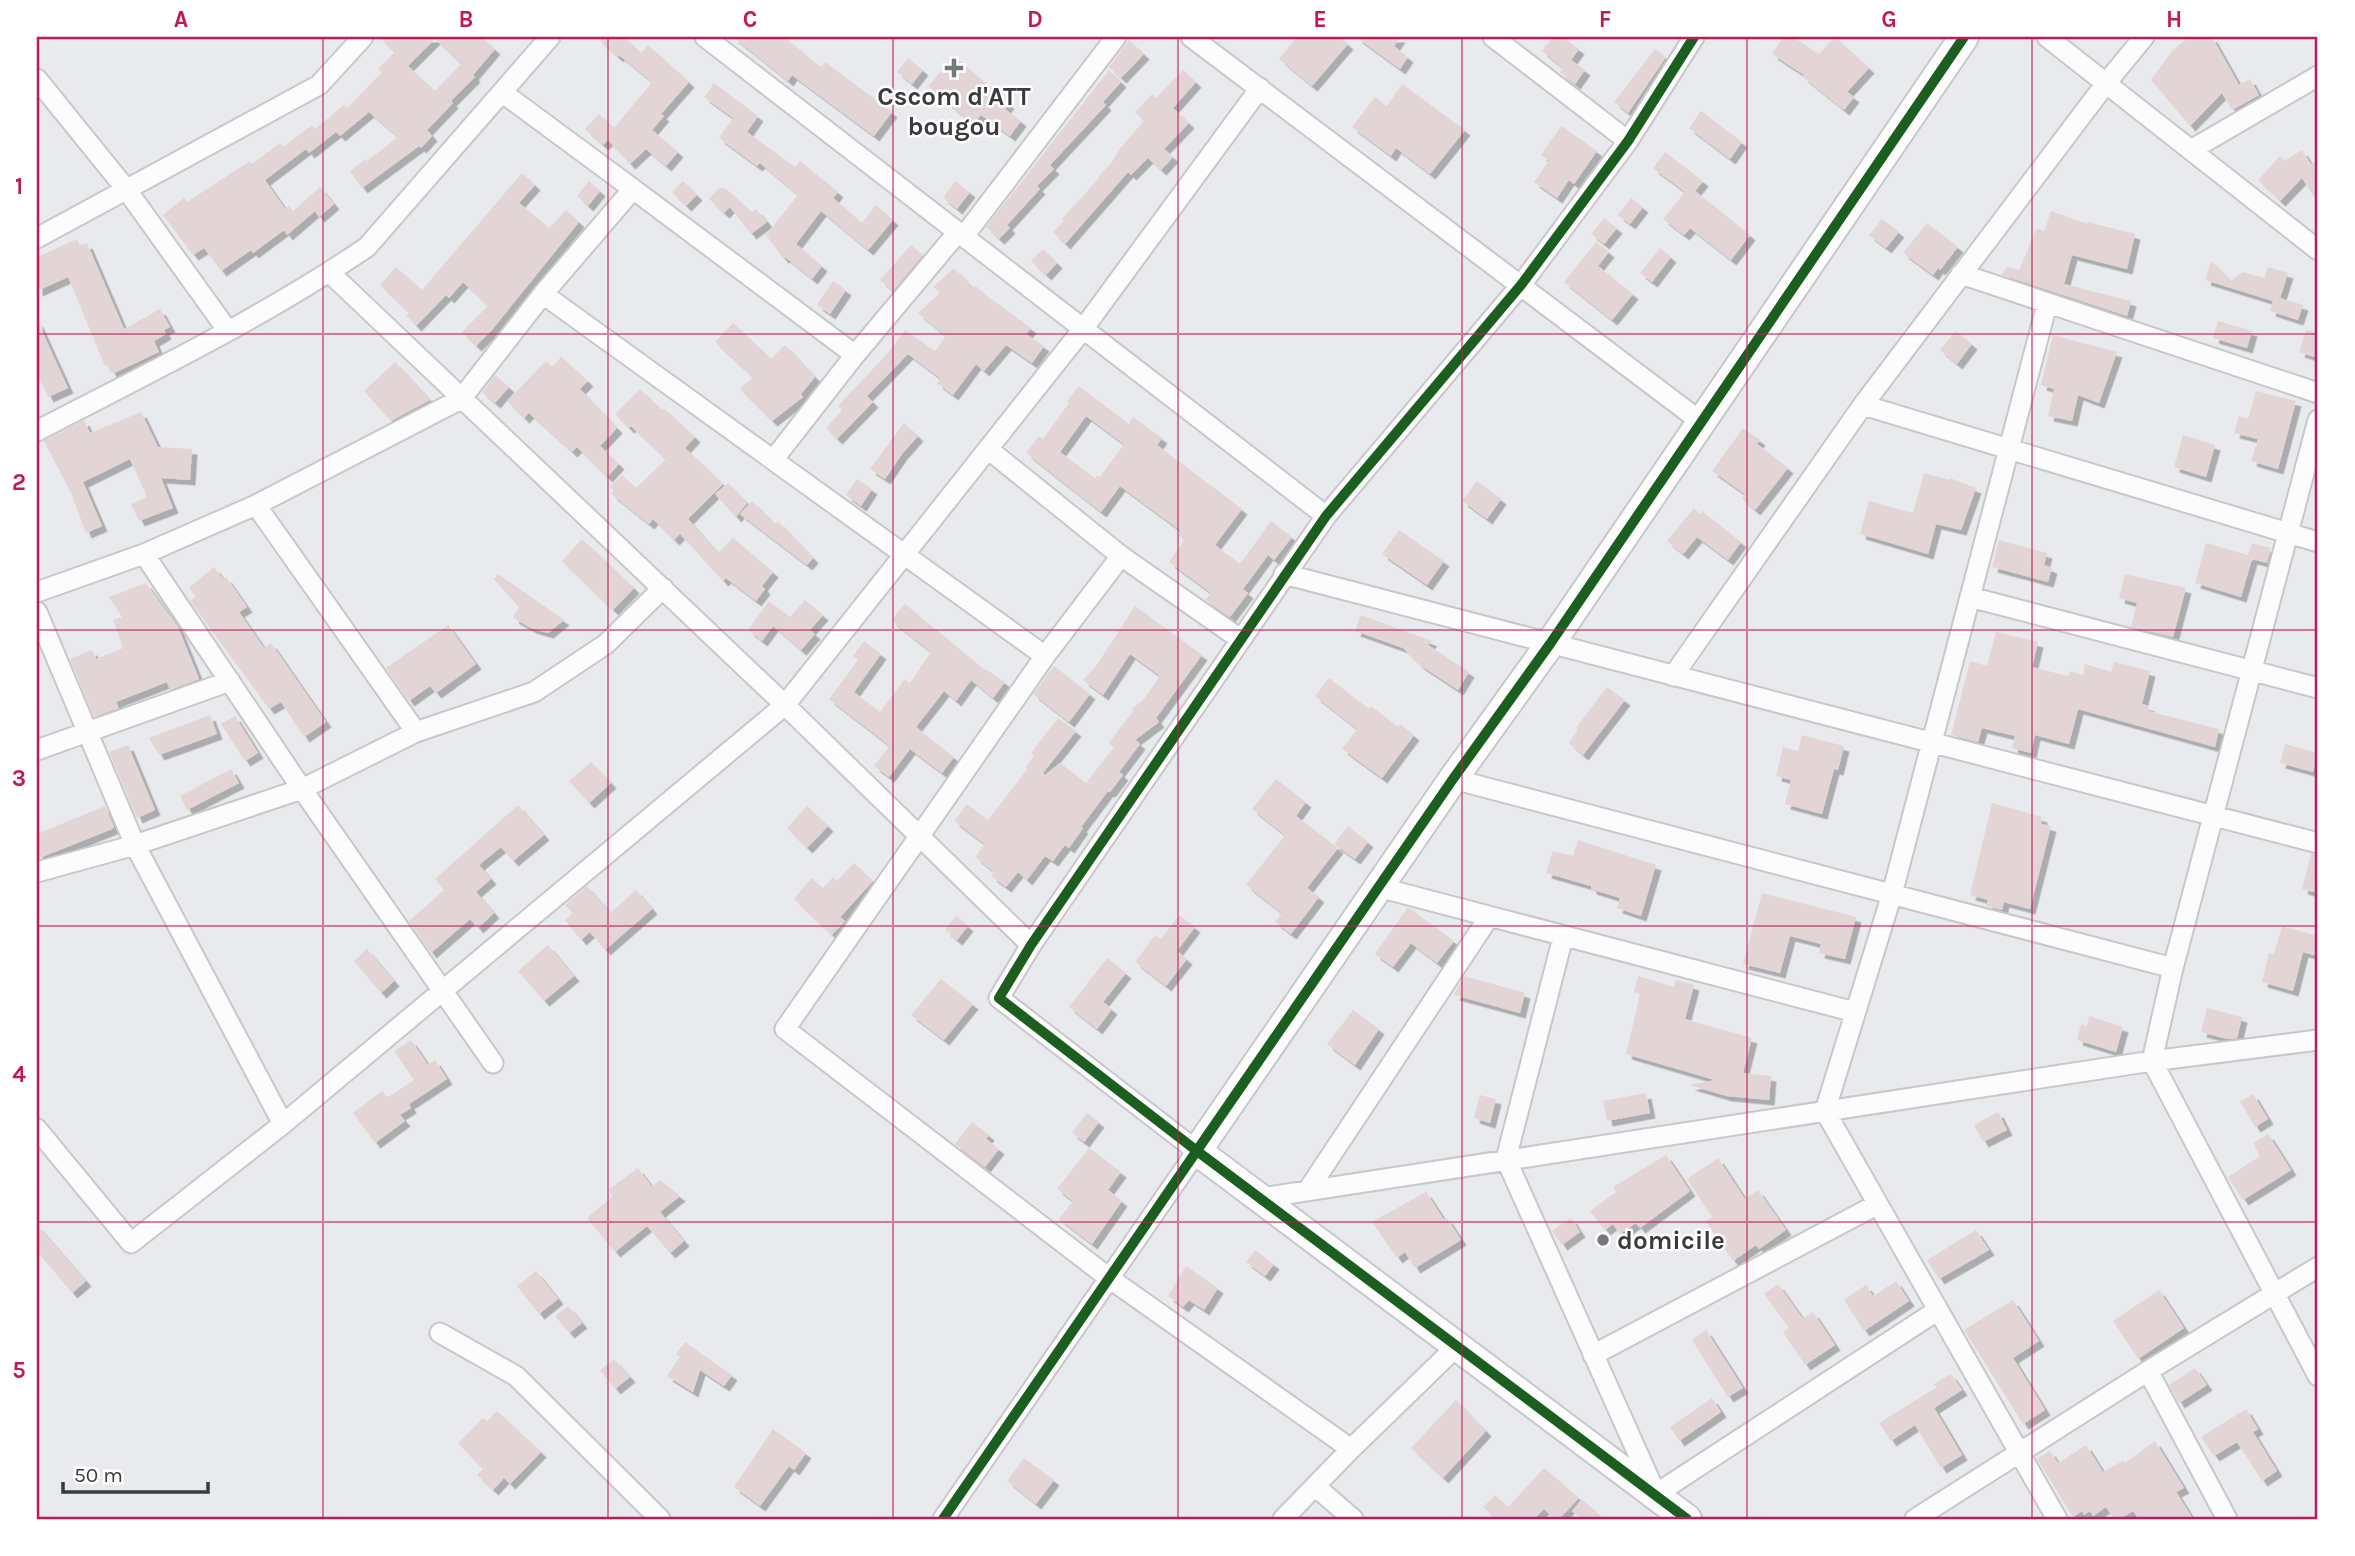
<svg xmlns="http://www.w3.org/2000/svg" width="2355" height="1556" font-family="Karla,sans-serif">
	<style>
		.building { fill: #e3d5d6; fill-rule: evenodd; filter: url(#shadow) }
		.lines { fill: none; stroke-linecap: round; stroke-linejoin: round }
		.street-casing { stroke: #c8c8ca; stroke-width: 23 }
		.secondary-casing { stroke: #c8c8ca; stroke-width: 32 }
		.street { stroke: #fcfcfc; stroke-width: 19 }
		.secondary { stroke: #fcfcfc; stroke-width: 28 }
		.cycleway-casing { stroke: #fff; stroke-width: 15 }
		.cycleway { stroke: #1b5e20; stroke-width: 10 }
		.grid { fill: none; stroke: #c2185b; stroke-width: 2; stroke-opacity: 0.55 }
		.poi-dot { fill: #77787b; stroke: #fff; stroke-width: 2.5 }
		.labels { text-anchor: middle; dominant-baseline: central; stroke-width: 5; stroke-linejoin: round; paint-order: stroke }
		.poi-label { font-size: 26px; font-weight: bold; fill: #3a3b3d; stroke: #fff }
		.neatline { fill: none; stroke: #c2185b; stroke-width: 2.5 }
		.grid-label { font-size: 23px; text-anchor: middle; font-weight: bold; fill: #c2185b }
	</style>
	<defs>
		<filter id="shadow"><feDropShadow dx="5.5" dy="5.5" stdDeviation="0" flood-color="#0004"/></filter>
	</defs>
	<rect width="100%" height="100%" fill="#e9eaed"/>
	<path class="building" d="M379,37H481L495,49L473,75L475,77L451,101L453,103L427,130L432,136L421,148L419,146L362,188L350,171L366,159L367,161L398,137L369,112L340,136L336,132L309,153L306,149L265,180L285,209L289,206L293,211L320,187L334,204L319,217L315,211L287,235L284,230L253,253L251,250L221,271L204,248L193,255L163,215L184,198L187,202L250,161L252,164L280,143L283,147L312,125L315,129L344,105L347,108L382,72L378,69L395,52ZM435,39L461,64L435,91L408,66Z
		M596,37H624L641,53L648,45L689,82L661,114L664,116L652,130L678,152L666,166L646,149L630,164L608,140L603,145L585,129L599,114L614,128L652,82L619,55L618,57Z
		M733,37H784L821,67L825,62L892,112L874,136L792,75L788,81Z
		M1297,37H1339L1348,44L1312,86L1279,59Z
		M1356,37H1400L1394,46L1408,57L1400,69Z
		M1553,37H1563L1579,49L1571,60L1585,70L1575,84L1560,72L1563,68L1542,51Z
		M1783,37H1793L1819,54L1835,37L1869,68L1847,92L1854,97L1844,110L1803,77L1804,75L1772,54Z
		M2189,37H2212L2239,85L2250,79L2259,95L2232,110L2222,93L2190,126L2151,80L2172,51Z
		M1129,40L1144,54L1121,78L1109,67Z
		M1655,49L1666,57L1628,113L1614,102Z
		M954,56L1009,103L1005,109L1021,121L1010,136L981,115L973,124L928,86Z
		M908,58L923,70L912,84L897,72Z
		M1109,70L1121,82L1103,102L1106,105L1050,165L1054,169L1037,186L1040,189L1007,225L1010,228L999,239L986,227Z
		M1183,70L1196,82L1173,108L1189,123L1164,149L1173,157L1161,170L1148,158L1131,175L1128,172L1065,244L1053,232L1064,221L1062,219L1099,178L1098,177L1111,163L1121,147L1144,121L1135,112L1152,94L1156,98Z
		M714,83L758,116L747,132L795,167L800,161L838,192L833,198L862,223L876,205L893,220L868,250L821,211L796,244L822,266L812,279L785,257L783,258L766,235L798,195L760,163L757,166L719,138L733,118L704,97Z
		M1402,84L1465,130L1430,174L1396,148L1391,156L1352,127L1375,97L1387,106Z
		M1701,111L1742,142L1730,159L1689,128Z
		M1561,126L1597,151L1574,184L1569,180L1557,198L1534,182L1549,160L1541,155Z
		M2302,150L2311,164L2318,160V203L2302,178L2280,201L2258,180L2280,156L2284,161Z
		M1665,152L1703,181L1695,191L1750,235L1731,260L1690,228L1684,235L1663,219L1685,192L1653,168Z
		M522,173L535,185L519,203L549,228L566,210L579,222L491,331L476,346L462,332L488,306L463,282L449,298L446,295L416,326L406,315L409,312L380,285L396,267L422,290Z
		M589,181L600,191L588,206L577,196Z
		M683,181L697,195L686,206L672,192Z
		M955,181L970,192L957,209L943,198Z
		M719,188H725L752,212L756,209L767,222L751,234L730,207L724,213L709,199Z
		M1631,198L1643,207L1630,224L1618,215Z
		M2051,211L2088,224V222L2135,234L2127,269L2072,255L2064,284L2131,301L2127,316L2002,275L2007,267L2019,270L2037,228L2044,231Z
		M1604,218L1617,228L1604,244L1591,234Z
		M1882,219L1899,232L1886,248L1869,235Z
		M1927,223L1958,247L1940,270L1938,268L1933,275L1903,253Z
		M77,239L80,246L87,243L124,329L160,309L170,327L164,330L166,334L154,341L159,352L112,374L108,365L105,366L68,277L37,291V257Z
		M1596,242L1609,252L1598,266L1633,294L1612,320L1564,282Z
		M911,245L923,255L893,291L880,280Z
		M1660,248L1671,257L1652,282L1640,273Z
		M1043,249L1057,263L1046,275L1031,261Z
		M2211,261L2231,281L2242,272L2264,278L2268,267L2288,273L2280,298L2303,305L2298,320L2270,311L2273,301L2205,280Z
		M954,268L973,288L976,286L984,294L1031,328L1026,334L1044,346L1032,363L1006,345L984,371L976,364L953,395L937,383L941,379L908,354L867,396L873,402L837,439L826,428L842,410L838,406L887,354L905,330L935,351L946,336L918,313L940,293L933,287Z
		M833,281L846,290L830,314L817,305Z
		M37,320L68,388L48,397L37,373Z
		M2218,321L2252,331L2247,348L2213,338Z
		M733,323L771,359L785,345L815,377L801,394L803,397L772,421L740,389L753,377L715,342Z
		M2306,330L2318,333V358L2299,352Z
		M1956,331L1972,344L1957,364L1940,350Z
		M2053,335L2117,352L2099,403L2078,395L2072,421L2048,416L2054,389L2041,385Z
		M561,357L588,381L580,389L617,428L600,446L619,464L607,477L577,447L572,452L529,413L524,418L507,401L546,361L552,367Z
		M395,362L430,400L391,421L364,391Z
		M495,375L509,387L495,403L482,392Z
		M1079,386L1129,424L1133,417L1162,438L1157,445L1242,509L1215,545L1240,564L1271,521L1292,537L1274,560L1268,555L1243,589L1248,593L1230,617L1205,600L1211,593L1169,562L1184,540L1178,535L1181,531L1120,486L1101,512L1026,453L1039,436L1043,439L1069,403L1067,401ZM1086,416L1124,444L1100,477L1097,475L1095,478L1060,452Z
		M640,389L661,410L664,408L695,437L685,448L723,484L688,519L718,553L733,538L773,572L762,586L765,589L756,601L726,578L723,581L680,534L674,540L653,519L649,524L611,494L614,491L610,487L622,475L636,488L666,459L631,426L629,428L615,414Z
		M2256,391L2296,401L2278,469L2251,461L2258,439L2234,433L2239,416L2248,419Z
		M141,412L158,447L192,449L190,480L161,478L173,508L139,521L131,504L147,497L130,459L83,482L102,526L86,533L71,493L44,441L84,420L90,433Z
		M904,423L918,436L902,454L885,479L870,469Z
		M1743,428L1760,440L1757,444L1788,468L1755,510L1742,499L1745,494L1712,471Z
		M2183,435L2215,445L2206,477L2174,467Z
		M1924,473L1950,480V478L1976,488L1961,530L1936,524L1928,554L1860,534L1869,501L1913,513Z
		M857,479L872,489L861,506L846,495Z
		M1477,481L1501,499L1487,519L1462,501Z
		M728,483L747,503L736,517L715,494Z
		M752,501L775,524L778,521L813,558L807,565L740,514Z
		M1694,508L1700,514L1702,511L1741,542L1728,560L1697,537L1683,554L1667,541Z
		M1399,530L1444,561L1427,585L1382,554Z
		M582,539L634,588L613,610L562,561Z
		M1999,540L2047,553L2044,565L2052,568L2048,582L1992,567Z
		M2206,543L2248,555L2252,543L2271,548L2267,563L2252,559L2241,597L2195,583Z
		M214,567L223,579L226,577L247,607L239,612L264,648L271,643L326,722L304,737L281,702L269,709L190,601L196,597L189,588Z
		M498,574L564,620L548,633L531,628L513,618L519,607L494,579Z
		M2125,574L2186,588L2173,637L2131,627L2137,603L2119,598Z
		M146,583L178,627L199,679L170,690L167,682L116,702L119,708L94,717L70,659L92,650L96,659L123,648L113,620L122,617L109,597Z
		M805,600L823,615L810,630L815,634L801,650L773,626L762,641L748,630L769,601L790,617Z
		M905,604L985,670L986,669L1005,682L993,698L971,680L956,701L944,691L916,727L954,757L942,773L910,749L889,777L874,766L890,746L829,699L858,660L853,656L864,641L881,654L854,692L880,712L905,679L910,683L931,652L891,620Z
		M1135,606L1202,655L1156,718L1159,722L1135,740L1140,744L1119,772L1123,775L1110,792L1108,791L1081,827L1083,828L1069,848L1065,845L1053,861L1045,856L1027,880L1018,872L1006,887L991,876L994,872L975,857L985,844L954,821L967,804L988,820L1028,768L1026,767L1034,756L1031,753L1058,718L1076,731L1043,773L1045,775L1060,763L1086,783L1114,747L1109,743L1133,711L1132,709L1143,700L1160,676L1130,654L1103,695L1083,680L1096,666Z
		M1361,615L1432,641L1428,645L1469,672L1458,690L1420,665L1403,648L1355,631Z
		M448,625L476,664L436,693L430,686L409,701L386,668Z
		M1996,632L2038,642L2032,667L2068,676L2070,671L2083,675L2085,664L2111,672L2114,662L2150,671L2142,704L2149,706L2148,711L2219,729L2215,747L2078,709L2069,744L2035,735L2031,753L2012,748L2015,736L1982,728L1978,742L1951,735L1970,661L1987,666Z
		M1054,666L1090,694L1069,722L1033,694Z
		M1329,678L1369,709L1371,706L1398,727L1400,724L1414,735L1382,778L1342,749L1357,729L1315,696Z
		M1607,687L1625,700L1583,755L1569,743L1578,730L1576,728Z
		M210,715L217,734L159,755L149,738Z
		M235,716L258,753L245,761L221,724Z
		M1802,735L1844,746L1838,770L1834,769L1822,814L1785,804L1791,780L1776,776L1783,747L1798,751Z
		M2285,744L2318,753L2313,772L2280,763Z
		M128,745L155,810L137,818L109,752Z
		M591,762L611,783L589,803L569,781Z
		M231,769L239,783L187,810L180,796Z
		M1276,779L1306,802L1296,816L1338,848L1307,888L1319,897L1291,934L1275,922L1282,913L1246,885L1285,835L1252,809Z
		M1992,803L2042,817L2041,824L2051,826L2030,909L2004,902L2002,910L1986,906L1988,900L1970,895Z
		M518,805L544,835L513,861L501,847L479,865L491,879L476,892L494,913L478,928L470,919L431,953L409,921L444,890L435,879Z
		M105,806L114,827L112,829L37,859V834Z
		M807,806L828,826L807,848L787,828Z
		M1348,826L1368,842L1355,859L1334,844Z
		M1578,840L1656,865L1641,916L1617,908L1620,898L1591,889V886L1546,873L1553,851L1573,856Z
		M2311,854L2318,855V893L2302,889Z
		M854,863L873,881L840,917L845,921L832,935L794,899L811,878L823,888L833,877L837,881Z
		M587,886L610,913L636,890L652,909L605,950L590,932L581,940L565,920L573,913L565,905Z
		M1762,893L1856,917L1845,959L1819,953L1821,944L1790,936L1780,973L1743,964Z
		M1408,907L1454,941L1437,963L1411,943L1393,967L1375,954Z
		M1179,915L1195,927L1177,951L1187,959L1166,986L1135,962L1155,935L1161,939Z
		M956,916L968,926L957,940L945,930Z
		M2282,926L2318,936V956L2303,952L2293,991L2262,982L2269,953L2274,954Z
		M548,945L574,976L544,1001L518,971Z
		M367,949L394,981L381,993L354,961Z
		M1107,958L1126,973L1103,1002L1112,1009L1097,1029L1069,1007Z
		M1464,976L1525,993L1520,1013L1454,995Z
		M1638,976L1674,987L1676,980L1694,985L1685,1019L1752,1038L1743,1073L1771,1076L1769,1100L1727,1096L1689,1085L1715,1080L1626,1054L1640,994L1634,992Z
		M941,979L973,1004L944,1040L911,1015Z
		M2207,1008L2242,1017L2237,1038L2227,1039L2201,1032Z
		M1353,1010L1379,1029L1355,1065L1327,1044Z
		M2089,1016L2123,1027L2116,1052L2077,1040L2081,1024L2087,1026Z
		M411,1040L428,1065L435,1060L447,1079L409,1104L411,1108L400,1115L405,1121L375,1143L353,1113L382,1091L387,1098L414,1080L394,1051Z
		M1646,1093L1650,1113L1607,1121L1603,1101Z
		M2253,1094L2268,1119L2255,1127L2240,1102Z
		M1480,1095L1496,1099L1490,1123L1474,1118Z
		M1998,1112L2007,1130L1983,1142L1974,1125Z
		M1087,1113L1099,1122L1084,1142L1072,1133Z
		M972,1122L989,1135L986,1139L999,1149L985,1167L955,1144Z
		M2268,1134L2291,1170L2243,1200L2228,1177L2260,1156L2253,1143Z
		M1089,1148L1121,1172L1108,1190L1122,1201L1092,1244L1059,1219L1073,1201L1057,1189Z
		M1666,1155L1690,1191L1640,1228L1636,1223L1620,1234L1613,1224L1605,1230L1590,1211L1616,1192L1613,1187Z
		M1718,1158L1745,1199L1758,1190L1786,1230L1759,1249L1756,1245L1733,1261L1706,1221L1712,1217L1687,1179Z
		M638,1168L652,1187L660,1180L680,1196L660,1212L684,1241L670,1253L647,1226L615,1252L587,1218L613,1196L608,1190Z
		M1426,1192L1444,1220L1447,1218L1461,1240L1415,1268L1405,1252L1397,1258L1372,1222Z
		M1571,1218L1580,1232L1562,1245L1552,1231Z
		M37,1225L86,1281L72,1293L37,1251Z
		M1976,1230L1989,1250L1939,1279L1927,1260Z
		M1255,1250L1274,1264L1265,1276L1246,1262Z
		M1186,1266L1218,1288L1204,1310L1189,1300L1183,1307L1168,1296Z
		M536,1271L558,1299L539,1314L517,1286Z
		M1896,1281L1909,1301L1864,1331L1844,1300L1866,1285L1873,1296Z
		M1778,1284L1803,1319L1813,1312L1835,1345L1805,1365L1783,1332L1789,1328L1764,1294Z
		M2159,1290L2184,1328L2138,1359L2113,1321Z
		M2013,1300L2039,1341L2013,1358L2045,1410L2023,1424L1964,1330Z
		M568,1306L582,1323L569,1333L555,1316Z
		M1706,1330L1743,1388L1728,1397L1692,1340Z
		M685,1342L732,1375L724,1386L700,1370L693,1392L667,1376L680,1357L676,1354Z
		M614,1359L630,1377L615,1389L600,1370Z
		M2195,1368L2207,1385L2179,1403L2169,1385Z
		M1951,1374L1962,1390L1934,1408L1962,1455L1941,1468L1915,1425L1891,1441L1879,1423L1937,1387L1934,1384Z
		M1712,1398L1721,1412L1679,1441L1670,1427Z
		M1456,1400L1486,1431L1443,1478L1411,1448Z
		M2246,1409L2258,1429L2253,1432L2277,1471L2262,1481L2237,1442L2214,1456L2201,1437Z
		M497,1411L541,1452L510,1484L504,1478L493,1490L477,1475L483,1469L458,1443L483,1418L487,1421Z
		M773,1429L806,1453L794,1470L789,1466L760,1506L734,1487Z
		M2155,1441L2184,1488L2176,1492L2193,1519H2139L2133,1511L2120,1519H2114L2106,1507L2093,1516L2090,1511L2084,1515L2082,1511L2073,1517L2037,1459L2050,1451L2058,1463L2086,1445L2103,1472L2124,1460L2125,1463Z
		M1024,1458L1054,1480L1036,1504L1007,1481Z
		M1544,1468L1579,1498L1559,1519H1555L1544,1509L1534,1519H1496L1483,1507L1495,1495L1508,1507Z
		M1582,1499L1604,1519H1581L1572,1511Z"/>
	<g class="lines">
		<defs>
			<path id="street" d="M705,37L1326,516
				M1191,37L1700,421
				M1493,37L1628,141
				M2047,37L2318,250
				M37,79L126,189L228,331
				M2191,150L2318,76
				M633,189L855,355
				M964,236L1116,37
				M37,238L319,85L363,37
				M330,273L785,705L1031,945
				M1961,274L2318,393
				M543,294L1045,656
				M2047,304L1892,894L1825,1111L2057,1519
				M1863,405L2318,542
				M2318,420L2173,968L2152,1061L2318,1376
				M37,431C148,373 263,318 367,247L550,37
				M988,449L1121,556L1240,639
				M773,460L855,355L958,232
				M256,505L416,732
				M144,554L302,789L493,1063
				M1121,556L1045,656L785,1029L1109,1278L1351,1449
				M1284,574L2318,843
				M37,592L144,554L256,505L461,399L543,294L633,189L503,93
				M1970,597L2318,688
				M37,612L135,845L283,1124L131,1243L37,1129
				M1673,676L1863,405L2107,82L2144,37
				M37,750L230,681
				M1453,779L2173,968
				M37,872L135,845L302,789L416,732L534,692L606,644L663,588
				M1378,887L1855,1012
				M1563,937L1506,1159L1656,1494L1938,1310
				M283,1124L785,705L1083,329L1260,88
				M1308,1190L1489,917
				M1261,1198L2152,1061L2318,1040
				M440,1333L516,1376L660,1519
				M1593,1355L1878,1204
				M2148,1371L2227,1519
				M1315,1486L1353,1519
				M943,1519L1197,1151L999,998L1031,945L1326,516L1521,285L1628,141L1694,37
				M1283,1519L1351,1449L1456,1347
				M1915,1519L2148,1371L2318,1267"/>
			<path id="secondary" d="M1687,1519L1197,1151L1453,779L1550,644L1964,37"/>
		</defs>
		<use href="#street" class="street-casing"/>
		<use href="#secondary" class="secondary-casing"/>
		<use href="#street" class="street"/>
		<use href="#secondary" class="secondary"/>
		<defs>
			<path id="cycleway" d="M943,1519L1453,779L1550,644L1964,37
				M1687,1519L1197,1151L999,998L1031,945L1326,516L1521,285L1628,141L1694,37"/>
		</defs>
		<use href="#cycleway" class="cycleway-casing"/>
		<use href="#cycleway" class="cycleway"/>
	</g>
	<path class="grid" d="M323,37V1519M608,37V1519M893,37V1519M1178,37V1519M1462,37V1519M1747,37V1519M2032,37V1519M37,334H2318M37,630H2318M37,926H2318M37,1222H2318"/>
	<g class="poi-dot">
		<path d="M950.5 57.5h7v7h7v7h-7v7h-7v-7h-7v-7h7z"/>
		<circle cx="1603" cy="1240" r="7"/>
	</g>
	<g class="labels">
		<g class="poi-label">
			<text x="954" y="96">Cscom d'ATT<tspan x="954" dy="30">bougou</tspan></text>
			<text x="1617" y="1240" text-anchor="start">domicile</text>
		</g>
	</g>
	<rect width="2355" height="1556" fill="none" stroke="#ffffff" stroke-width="77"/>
	<path d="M63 1482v10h145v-10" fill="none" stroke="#3a3b3d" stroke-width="3.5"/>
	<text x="74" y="1482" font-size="21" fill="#3a3b3d" stroke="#ffffff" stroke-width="5" paint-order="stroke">50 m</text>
	<rect x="38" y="38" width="2278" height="1480" class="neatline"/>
	<g class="grid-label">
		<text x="181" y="27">A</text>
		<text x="466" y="27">B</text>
		<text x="750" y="27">C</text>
		<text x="1035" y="27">D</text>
		<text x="1320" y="27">E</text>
		<text x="1605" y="27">F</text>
		<text x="1889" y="27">G</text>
		<text x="2174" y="27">H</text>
		<text x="19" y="194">1</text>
		<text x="19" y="490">2</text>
		<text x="19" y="786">3</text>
		<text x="19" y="1082">4</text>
		<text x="19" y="1378">5</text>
	</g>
</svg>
